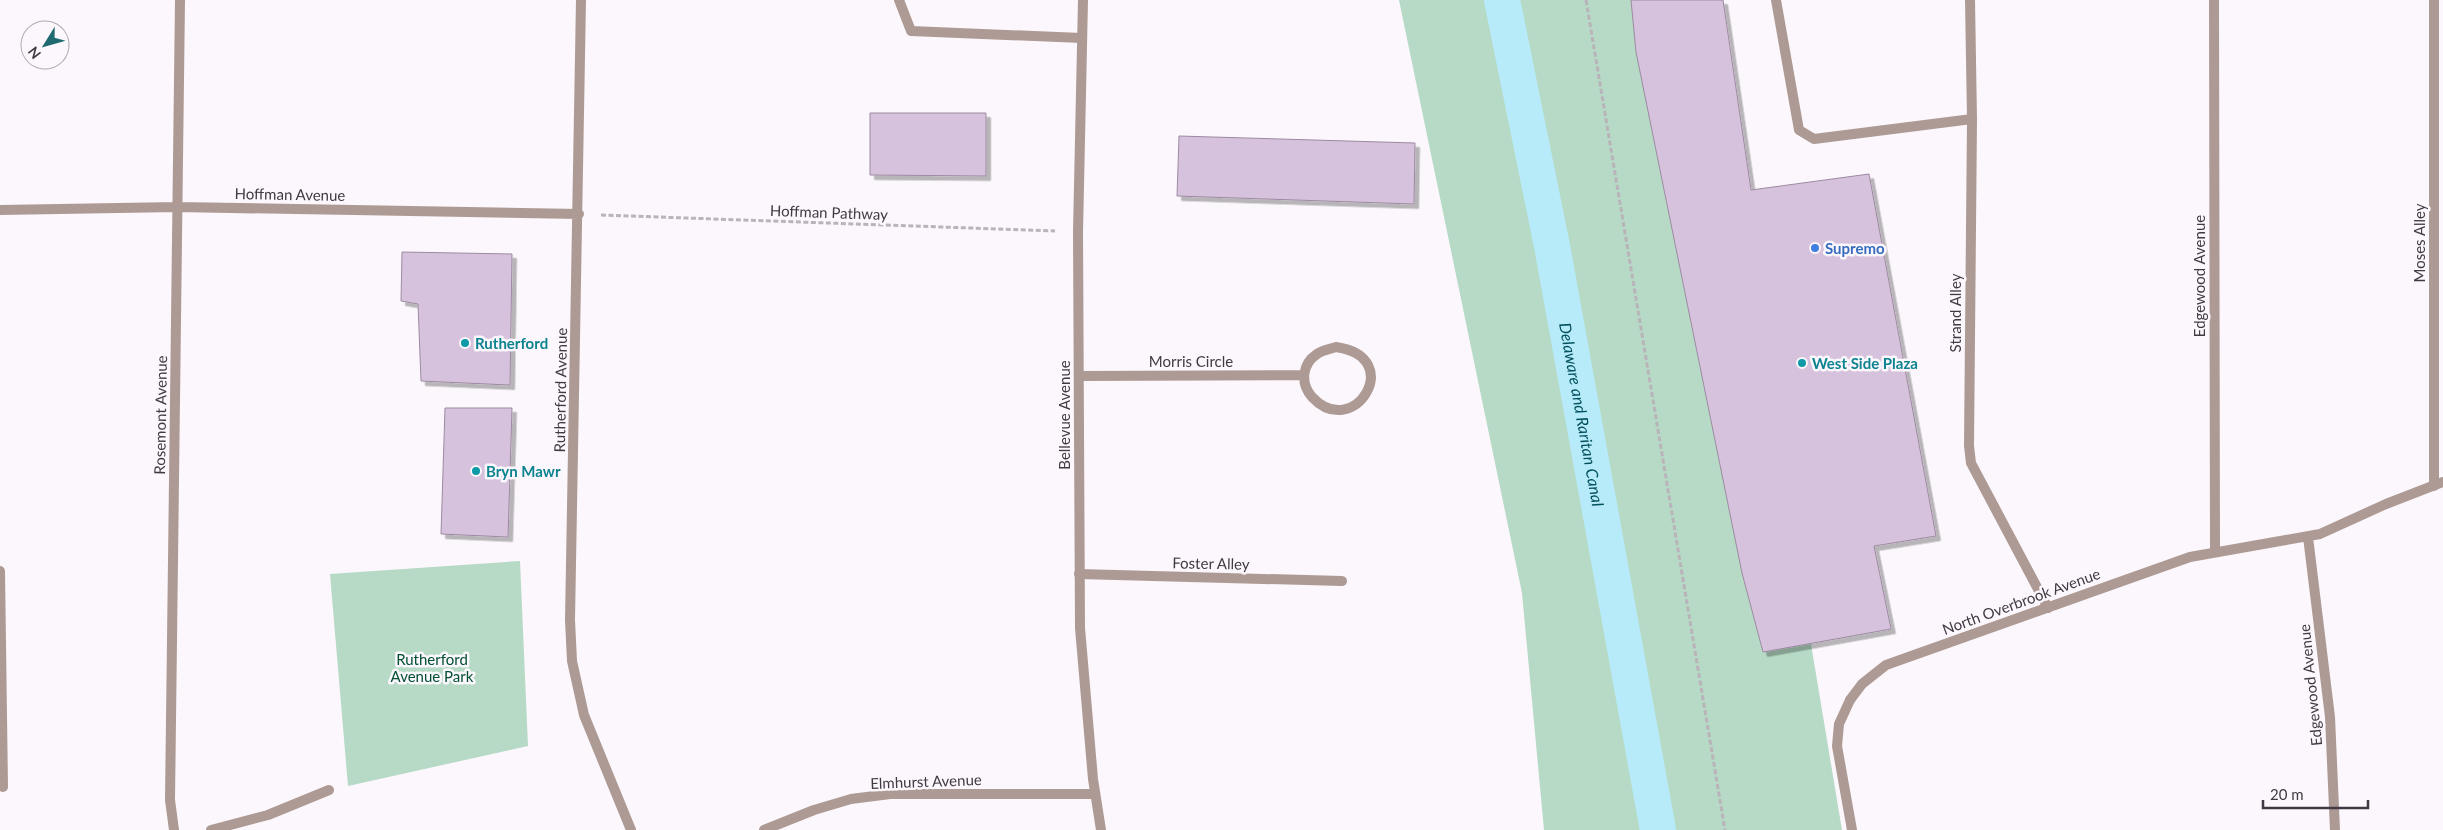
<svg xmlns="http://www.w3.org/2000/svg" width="2443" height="830" font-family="Lato,sans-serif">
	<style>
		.green { fill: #b6dac5 }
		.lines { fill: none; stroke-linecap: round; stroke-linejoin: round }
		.canal { stroke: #b7ebf9; stroke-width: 36 }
		.building { fill: #d6c2dc; stroke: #9d8aa2; filter: url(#shadow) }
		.path { stroke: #b9b3ba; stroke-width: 3; stroke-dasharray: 5 2.5; stroke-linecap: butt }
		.service { stroke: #ae9a94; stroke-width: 10 }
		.minor { stroke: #ae9a94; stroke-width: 10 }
		.shop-dot { fill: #3f7fe0; stroke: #fbf7fc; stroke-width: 2 }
		.culture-dot { fill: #0f9aa8; stroke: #fbf7fc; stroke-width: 2 }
		.labels { text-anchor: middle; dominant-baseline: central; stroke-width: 5; stroke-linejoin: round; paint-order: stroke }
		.street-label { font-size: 15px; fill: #413943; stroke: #fbf7fc }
		.shop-label { font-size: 15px; font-weight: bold; fill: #366cbe; stroke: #fbf7fc; text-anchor: start }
		.culture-label { font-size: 15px; font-weight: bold; fill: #0d838f; stroke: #fbf7fc; text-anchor: start }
		.park-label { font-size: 15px; fill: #015031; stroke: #fbf7fc }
		.water-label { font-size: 16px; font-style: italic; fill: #03505e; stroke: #fbf7fc }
	</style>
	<defs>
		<filter id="shadow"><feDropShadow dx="4.5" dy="4.5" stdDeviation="0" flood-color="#0004"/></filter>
	</defs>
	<rect width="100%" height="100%" fill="#fbf7fc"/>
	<path class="green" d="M1399,0H1647L1807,620L1842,830H1544L1522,593Z
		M520,561L528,746L348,786L330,574Z"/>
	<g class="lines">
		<path class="canal" id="s1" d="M1502,0L1552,246L1658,830"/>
	</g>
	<path class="building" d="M1631,0H1723L1751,190L1869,174L1936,536L1874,546L1891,629L1763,652L1742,573L1636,52Z
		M870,113H986V176L870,175Z
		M1179,136L1415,143L1414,204L1177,196Z
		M402,252L512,254L510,385L421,381L418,304L401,301Z
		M445,408H512L508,537L441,534Z"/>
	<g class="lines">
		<path class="path" d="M1586,0L1725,830
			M601,215L1055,231"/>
		<path class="service" d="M899,0L911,31L1082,38
			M1776,0L1799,130L1814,139L1972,119
			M1970,0L1972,119L1969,446L1971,463L2048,608
			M2434,0V486
			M0,571L3,787
			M1079,574L1342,581
			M1850,700L1839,724L1837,746L1852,830
			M211,830L268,815L329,790"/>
		<path class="minor" d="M581,0L570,620L572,661L584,715L631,830
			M1083,0L1078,232L1080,628L1093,779L1101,830
			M2214,0L2215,551
			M0,210L177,207L579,214
			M1336,347C1407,357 1354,442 1312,397C1300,383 1302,364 1317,354C1322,350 1330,349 1336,347Z
			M1080,376L1303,375
			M2308,537L2330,717L2335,830
			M1850,700L1862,684L1886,665L2190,557L2320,534L2386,504L2443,482
			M174,830L170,800L180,0
			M764,830L814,810L851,799L890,794H1095"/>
	</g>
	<circle class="shop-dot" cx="1815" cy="248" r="5"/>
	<g class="culture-dot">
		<circle cx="465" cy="343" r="5"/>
		<circle cx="1802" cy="363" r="5"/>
		<circle cx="476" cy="471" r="5"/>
	</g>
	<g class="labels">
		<g class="street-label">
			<text transform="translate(290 194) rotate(1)">Hoffman Avenue</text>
			<text transform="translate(829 212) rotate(2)">Hoffman Pathway</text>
			<text transform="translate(2419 243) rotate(-90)">Moses Alley</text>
			<text transform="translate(2199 276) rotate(-90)">Edgewood Avenue</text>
			<text transform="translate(1955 313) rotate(-90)">Strand Alley</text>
			<text x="1191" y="361">Morris Circle</text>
			<text transform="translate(560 390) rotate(-89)">Rutherford Avenue</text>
			<text transform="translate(160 415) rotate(-89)">Rosemont Avenue</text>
			<text transform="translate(1064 415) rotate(-90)">Bellevue Avenue</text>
			<text transform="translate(1211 563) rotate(1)">Foster Alley</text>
			<text transform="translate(2021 601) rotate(-20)">North Overbrook Avenue</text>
			<text transform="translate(2310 685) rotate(-96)">Edgewood Avenue</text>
			<text transform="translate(926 781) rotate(-2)">Elmhurst Avenue</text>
		</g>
		<g class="shop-label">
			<text x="1825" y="248">Supremo</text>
		</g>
		<g class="culture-label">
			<text x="475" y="343">Rutherford</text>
			<text x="1812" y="363">West Side Plaza</text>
			<text x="486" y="471">Bryn Mawr</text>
		</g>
		<g class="park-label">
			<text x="432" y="659">Rutherford<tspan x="432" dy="17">Avenue Park</tspan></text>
		</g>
		<g class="water-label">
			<text stroke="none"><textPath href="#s1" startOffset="422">Delaware and Raritan Canal</textPath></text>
		</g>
	</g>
	<g transform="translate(45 45) rotate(233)"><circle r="24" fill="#fbf7fc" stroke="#b1abb2"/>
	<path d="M0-4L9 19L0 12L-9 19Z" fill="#1e6a70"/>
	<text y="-8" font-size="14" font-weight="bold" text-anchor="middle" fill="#413943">N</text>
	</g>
	<path d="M2263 800v8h105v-8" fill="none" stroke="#413943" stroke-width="2.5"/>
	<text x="2270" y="800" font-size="15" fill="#413943" stroke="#fbf7fc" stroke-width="4" paint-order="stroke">20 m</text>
</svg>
